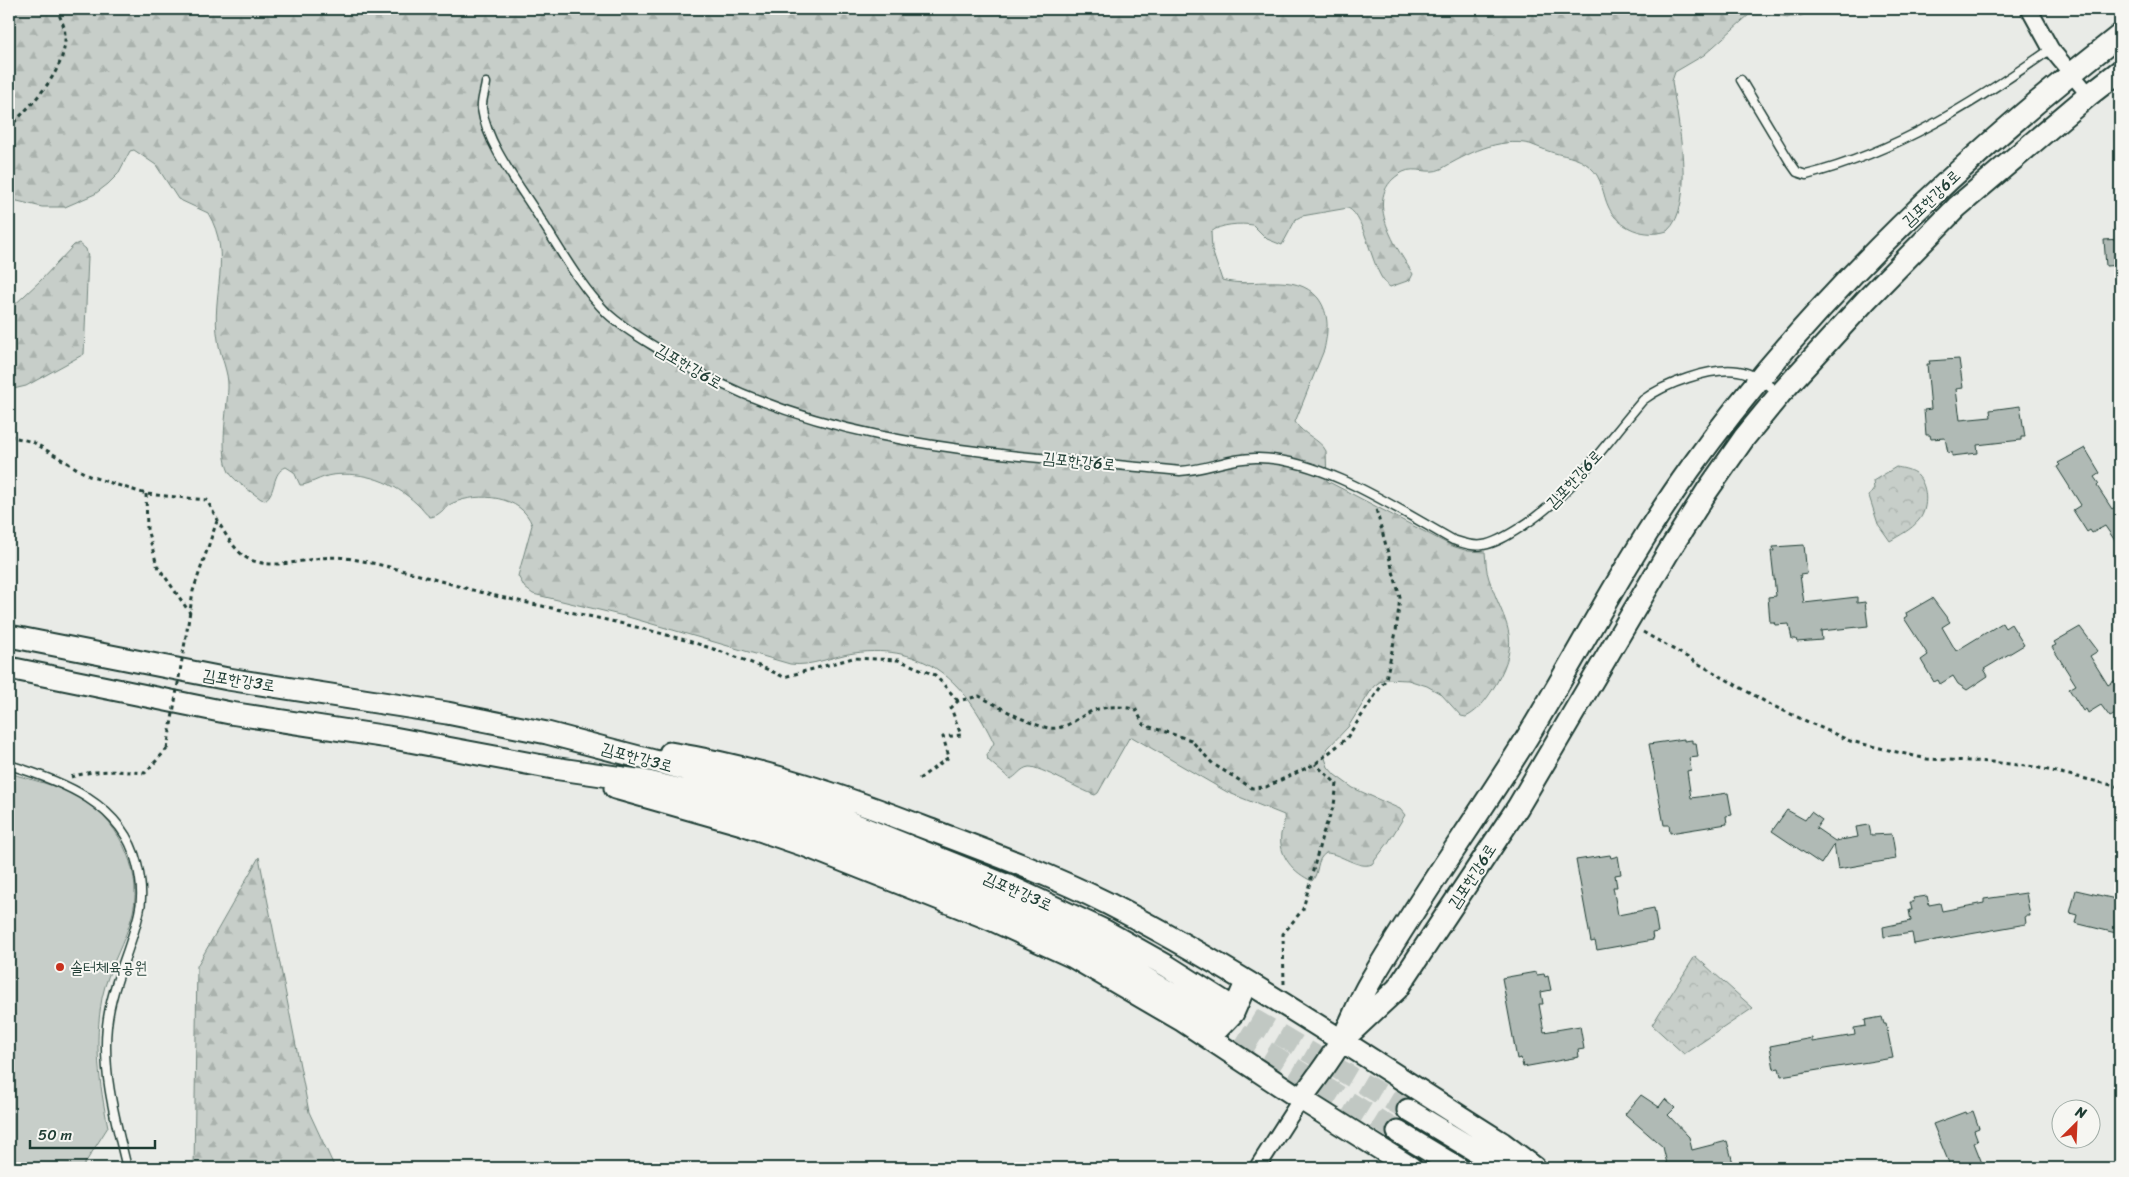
<svg xmlns="http://www.w3.org/2000/svg" width="2129" height="1177" font-family="Sriracha,'Poor Story',sans-serif">
	<style>
		.forest { fill: url(#forest-firs); stroke: #73867e }
		.park { fill: url(#park-crowns); stroke: #73867e }
		.garden { fill: #c7cec9; stroke: #73867e }
		.building { fill: #b0bab5; stroke: #1f3d34 }
		.lines { fill: none; stroke-linecap: round; stroke-linejoin: round }
		.secondary-tunnel { stroke: #c1c8c3; stroke-width: 21; stroke-dasharray: 21 11; stroke-linecap: butt }
		.lane-casing { stroke: #1f3d34; stroke-width: 11 }
		.street-casing { stroke: #1f3d34; stroke-width: 19 }
		.secondary-casing { stroke: #1f3d34; stroke-width: 25 }
		.path { stroke: #1f3d34; stroke-width: 3; stroke-dasharray: 4 4; stroke-linecap: butt }
		.lane { stroke: #f6f6f2; stroke-width: 8 }
		.street { stroke: #f6f6f2; stroke-width: 15 }
		.secondary { stroke: #f6f6f2; stroke-width: 21 }
		.path-bridge { stroke: #1f3d34; stroke-width: 3; stroke-dasharray: 4 4; stroke-linecap: butt }
		.poi-dot { fill: #c8321e; stroke: #f6f6f2; stroke-width: 2 }
		.labels { text-anchor: middle; dominant-baseline: central; stroke-width: 4; stroke-linejoin: round; paint-order: stroke }
		.street-label { font-size: 16px; fill: #1f3d34; stroke: #f6f6f2 }
		.poi-label { font-size: 16px; fill: #1f3d34; stroke: #f6f6f2; text-anchor: start }
	</style>
	<defs>
		<pattern id="forest-firs" width="22" height="20" patternUnits="userSpaceOnUse" patternTransform="scale(1.25)"><rect width="22" height="20" fill="#c7cec9"/><path d="M5 1l3.5 6h-7zM16 11l3.5 6h-7z" fill="#aab2ad"/></pattern>
		<pattern id="park-crowns" width="20" height="18" patternUnits="userSpaceOnUse" patternTransform="scale(1.25)"><rect width="20" height="18" fill="#c7cec9"/><path d="M2 6a3 3 0 1 1 6 0M12 15a3 3 0 1 1 6 0" fill="none" stroke="#aab2ad"/></pattern>
	</defs>
	<rect width="100%" height="100%" fill="#e9ebe7"/>
	<filter id="ink" filterUnits="userSpaceOnUse"><feTurbulence type="fractalNoise" baseFrequency=".02" numOctaves="2"/><feDisplacementMap in="SourceGraphic" scale="10" xChannelSelector="R" yChannelSelector="G"/><feConvolveMatrix kernelMatrix="1 2 1 2 8 2 1 2 1" color-interpolation-filters="sRGB"/></filter>
	<g filter="url(#ink)">
		<path class="forest" d="M9,9H1810C1798,26 1769,10 1751,13L1704,55L1675,72L1672,81C1677,117 1697,205 1667,231C1646,238 1619,229 1609,208C1602,194 1603,178 1590,167C1578,156 1562,156 1548,151C1542,149 1536,146 1530,144C1498,137 1467,154 1441,169C1429,175 1415,166 1403,172C1360,195 1395,245 1413,274L1410,280L1390,287C1371,275 1367,217 1348,208L1302,216L1296,219L1282,245L1267,239L1253,225C1241,223 1220,224 1211,232L1212,250L1222,280C1252,289 1295,270 1318,298C1330,314 1328,332 1324,350L1295,422C1303,435 1320,439 1326,451L1327,481L1452,546L1468,551L1485,552C1486,561 1486,571 1489,579C1504,623 1523,637 1496,684C1488,697 1480,710 1466,717L1461,716L1441,694L1427,686L1408,680L1384,679L1374,686L1348,727L1327,749L1325,758L1328,767L1335,775L1353,788L1400,809L1405,815L1388,843L1372,864C1359,870 1340,853 1326,853C1315,860 1320,872 1312,881C1294,873 1278,856 1281,834C1283,827 1285,821 1284,815L1227,792L1132,737L1129,738L1098,793L1095,795C1080,790 1039,766 1029,767C1020,768 1017,777 1010,779L988,760L987,755L994,743C965,682 926,643 854,653C832,656 812,667 790,664L628,617L533,594L525,588L518,576L532,525C522,495 478,492 453,503C445,506 439,517 430,517C425,514 422,508 417,504C394,482 364,471 332,475C322,476 307,486 300,485L294,472L286,467C271,473 277,492 265,500L261,499C252,492 235,482 229,472C219,451 227,411 228,388C229,372 220,356 218,340C210,294 234,257 208,213L178,199L156,165L134,150L130,151L118,174L108,184L95,194L65,207H42L9,199Z
			M79,243L86,249L88,257L84,354L26,386L9,390V310L40,281L74,245Z
			M259,857L309,1112L335,1168H194L197,966Z"/>
		<path class="park" d="M1896,467C1902,468 1909,469 1915,473C1928,483 1929,508 1919,520C1911,530 1900,535 1890,541L1878,524L1869,496L1874,489L1873,481Z
			M1695,956L1753,1008L1684,1054L1652,1025Z"/>
		<path class="garden" d="M9,773C32,780 56,785 77,796C116,816 143,869 133,912C126,942 108,968 102,998C94,1044 99,1082 108,1127L82,1168H9Z"/>
		<path class="building" d="M2120,239V265L2106,266L2104,240Z
			M1959,359L1963,388L1956,389L1960,420L1991,417L1990,410L2020,406L2025,437H2021V440L1977,445L1978,453L1952,456V452L1948,453L1945,438L1931,439L1930,435H1926L1924,410L1931,409L1927,364H1930L1929,361Z
			M2085,448L2100,473L2094,477L2099,484L2097,486L2112,509L2115,507L2120,515V548L2105,526L2092,533L2090,530L2087,532L2073,510L2081,505L2057,467L2060,465L2058,463Z
			M1804,545L1807,574L1800,575L1804,603L1857,597V603L1865,602L1868,626L1821,631L1822,640L1797,642L1796,639H1792L1789,624L1775,625L1774,622H1770L1768,597L1776,596L1771,551H1774L1773,547Z
			M1932,598L1950,622L1942,627L1956,651L2002,623L2005,628L2011,624L2024,645L1984,669L1988,676L1967,690L1958,684L1953,676L1940,684L1938,680L1934,682L1921,660L1928,655L1904,618L1907,616L1906,613Z
			M2080,627L2098,651L2090,656L2108,685L2120,677V712L2110,717L2101,705L2088,713L2086,709L2083,711L2069,689L2076,685L2052,647L2056,645L2054,642Z
			M1684,739V741L1692,740V743H1696L1698,757L1689,758L1691,770L1687,771L1691,798L1728,793L1732,815L1726,816L1727,824L1670,833L1669,825H1664L1649,744Z
			M1787,810L1805,820L1811,812L1822,820L1816,828L1835,841L1858,837L1856,827L1869,825L1871,835L1892,834L1896,859L1838,869L1834,844L1821,864L1772,831Z
			M1610,855L1611,858L1618,856L1621,874L1615,875L1617,887H1613L1618,915L1654,908L1658,932L1652,933L1653,940L1597,950L1595,941L1591,942L1576,860Z
			M2076,890L2120,900V934L2075,923L2077,915L2070,913Z
			M2026,893L2030,916H2025L2026,924L1914,944L1912,933L1884,937L1883,927L1911,921L1909,910H1912L1910,902H1914L1913,898L1927,896L1929,905L1940,903L1942,911L1984,903V899Z
			M1536,972L1537,975L1544,974L1545,977L1548,976L1551,990L1541,992L1543,1004H1539L1544,1032L1580,1026L1584,1049L1578,1050L1579,1057L1523,1067L1521,1058L1517,1059L1502,978Z
			M1882,1017L1884,1024H1886L1893,1058L1781,1076L1779,1068L1774,1069L1770,1046L1812,1038V1042L1855,1035L1854,1028L1866,1026L1865,1020Z
			M1641,1095L1659,1107L1665,1099L1675,1108L1668,1115L1689,1137L1692,1150L1727,1141L1733,1163L1727,1165L1728,1168H1668L1663,1147L1625,1114Z
			M1973,1111L1979,1128L1974,1130L1978,1141L1974,1143L1984,1168H1951L1933,1124L1965,1112L1966,1114Z"/>
		<g class="lines">
			<path class="secondary-tunnel" d="M1224,1002L1408,1110
				M1212,1018L1398,1132"/>
			<defs>
				<path id="lane" d="M1741,80L1790,162L1797,172L1806,175C1897,152 1976,102 2051,49
					M486,83C485,91 481,101 482,109C487,145 520,186 539,217C560,249 579,285 607,313C625,330 648,342 668,355C823,451 1004,453 1180,471C1207,470 1231,457 1258,458C1324,459 1397,509 1453,540C1463,543 1473,547 1483,545C1496,543 1510,534 1521,527C1572,495 1604,445 1643,400C1664,384 1710,367 1738,371C1753,373 1767,384 1779,393
					M9,765C62,781 123,804 137,864C141,880 143,897 139,913C130,952 111,986 107,1026C102,1074 116,1122 127,1168"/>
				<path id="street" d="M2029,9L2051,49L2089,95
					M1257,1168L1301,1099"/>
				<path id="secondary" d="M9,636L228,679L447,713L547,733L719,778L804,804L1013,888L1103,930L1167,966L1224,1002
					M9,668L230,713L388,737L553,768L644,781L727,801L797,822L1002,905L1090,945L1212,1018
					M670,753C759,767 844,796 928,829C989,852 1051,875 1109,904C1245,974 1373,1062 1502,1143L1535,1168
					M615,788L742,824L806,846L990,919L1073,957L1183,1021L1301,1099L1411,1168
					M1350,1033L1397,989L1518,807L1669,551L1707,491L1744,438L1780,394L1866,300L1957,207L2089,95L2120,71
					M1209,1038L1233,1013L1246,983
					M1301,1099C1314,1081 1328,1063 1340,1043C1351,1024 1358,1002 1370,982C1419,898 1477,819 1528,736C1582,647 1629,554 1690,469C1809,303 1960,160 2120,35
					M1408,1110L1504,1168
					M1398,1132L1458,1168"/>
			</defs>
			<use href="#lane" class="lane-casing"/>
			<use href="#street" class="street-casing"/>
			<use href="#secondary" class="secondary-casing"/>
			<path class="path" d="M9,128C33,102 72,67 64,27C62,21 59,15 57,9
				M9,436L33,442L89,476L146,494L207,500C216,517 232,553 251,560C282,572 316,553 346,558C396,566 446,584 496,596C594,618 693,634 784,677L853,658L898,660L935,675L958,701
				M146,494L147,529L157,565L190,613
				M188,624L193,591L217,521
				M1643,632L1771,705L1850,741L1927,759L1992,762L2035,767L2120,787
				M71,777C96,769 120,771 145,773L167,749
				M919,779L949,757L943,737L961,735L951,708L958,701L979,696C999,706 1026,724 1049,728C1067,731 1082,713 1098,709C1111,706 1124,706 1136,710L1144,725L1191,740L1213,764L1252,788L1266,787L1315,764L1346,739L1386,679L1396,632L1400,597L1376,509
				M1284,984L1283,934L1303,909L1322,836L1334,805L1337,784L1315,764"/>
			<use href="#lane" class="lane"/>
			<use href="#street" class="street"/>
			<use href="#secondary" class="secondary"/>
			<path class="path-bridge" d="M167,749L188,624"/>
		</g>
	</g>
	<circle class="poi-dot" cx="60" cy="967" r="5"/>
	<g class="labels">
		<g class="street-label">
			<text transform="translate(1931 198) rotate(-44)">김포한강6로</text>
			<text transform="translate(689 366) rotate(30)">김포한강6로</text>
			<text transform="translate(1079 461) rotate(6)">김포한강6로</text>
			<text transform="translate(1574 479) rotate(-47)">김포한강6로</text>
			<text transform="translate(239 680) rotate(9)">김포한강3로</text>
			<text transform="translate(637 757) rotate(15)">김포한강3로</text>
			<text transform="translate(1472 876) rotate(-57)">김포한강6로</text>
			<text transform="translate(1018 891) rotate(24)">김포한강3로</text>
		</g>
		<g class="poi-label">
			<text x="70" y="967">솔터체육공원</text>
		</g>
	</g>
	<rect width="2129" height="1177" fill="none" stroke="#f6f6f2" stroke-width="30"/>
	<rect x="15" y="15" width="2099" height="1147" fill="none" stroke="#1f3d34" stroke-width="2" filter="url(#ink)"/>
	<g transform="translate(2076 1124) rotate(24)"><circle r="24" fill="#f6f6f2" stroke="#a0aca6"/>
	<path d="M0-4L9 19L0 12L-9 19Z" fill="#c8321e"/>
	<text y="-8" font-size="14" font-weight="bold" text-anchor="middle" fill="#1f3d34">N</text>
	</g>
	<path d="M30 1140v8h125v-8" fill="none" stroke="#1f3d34" stroke-width="2.5"/>
	<text x="38" y="1140" font-size="15" fill="#1f3d34" stroke="#f6f6f2" stroke-width="4" paint-order="stroke">50 m</text>
</svg>
